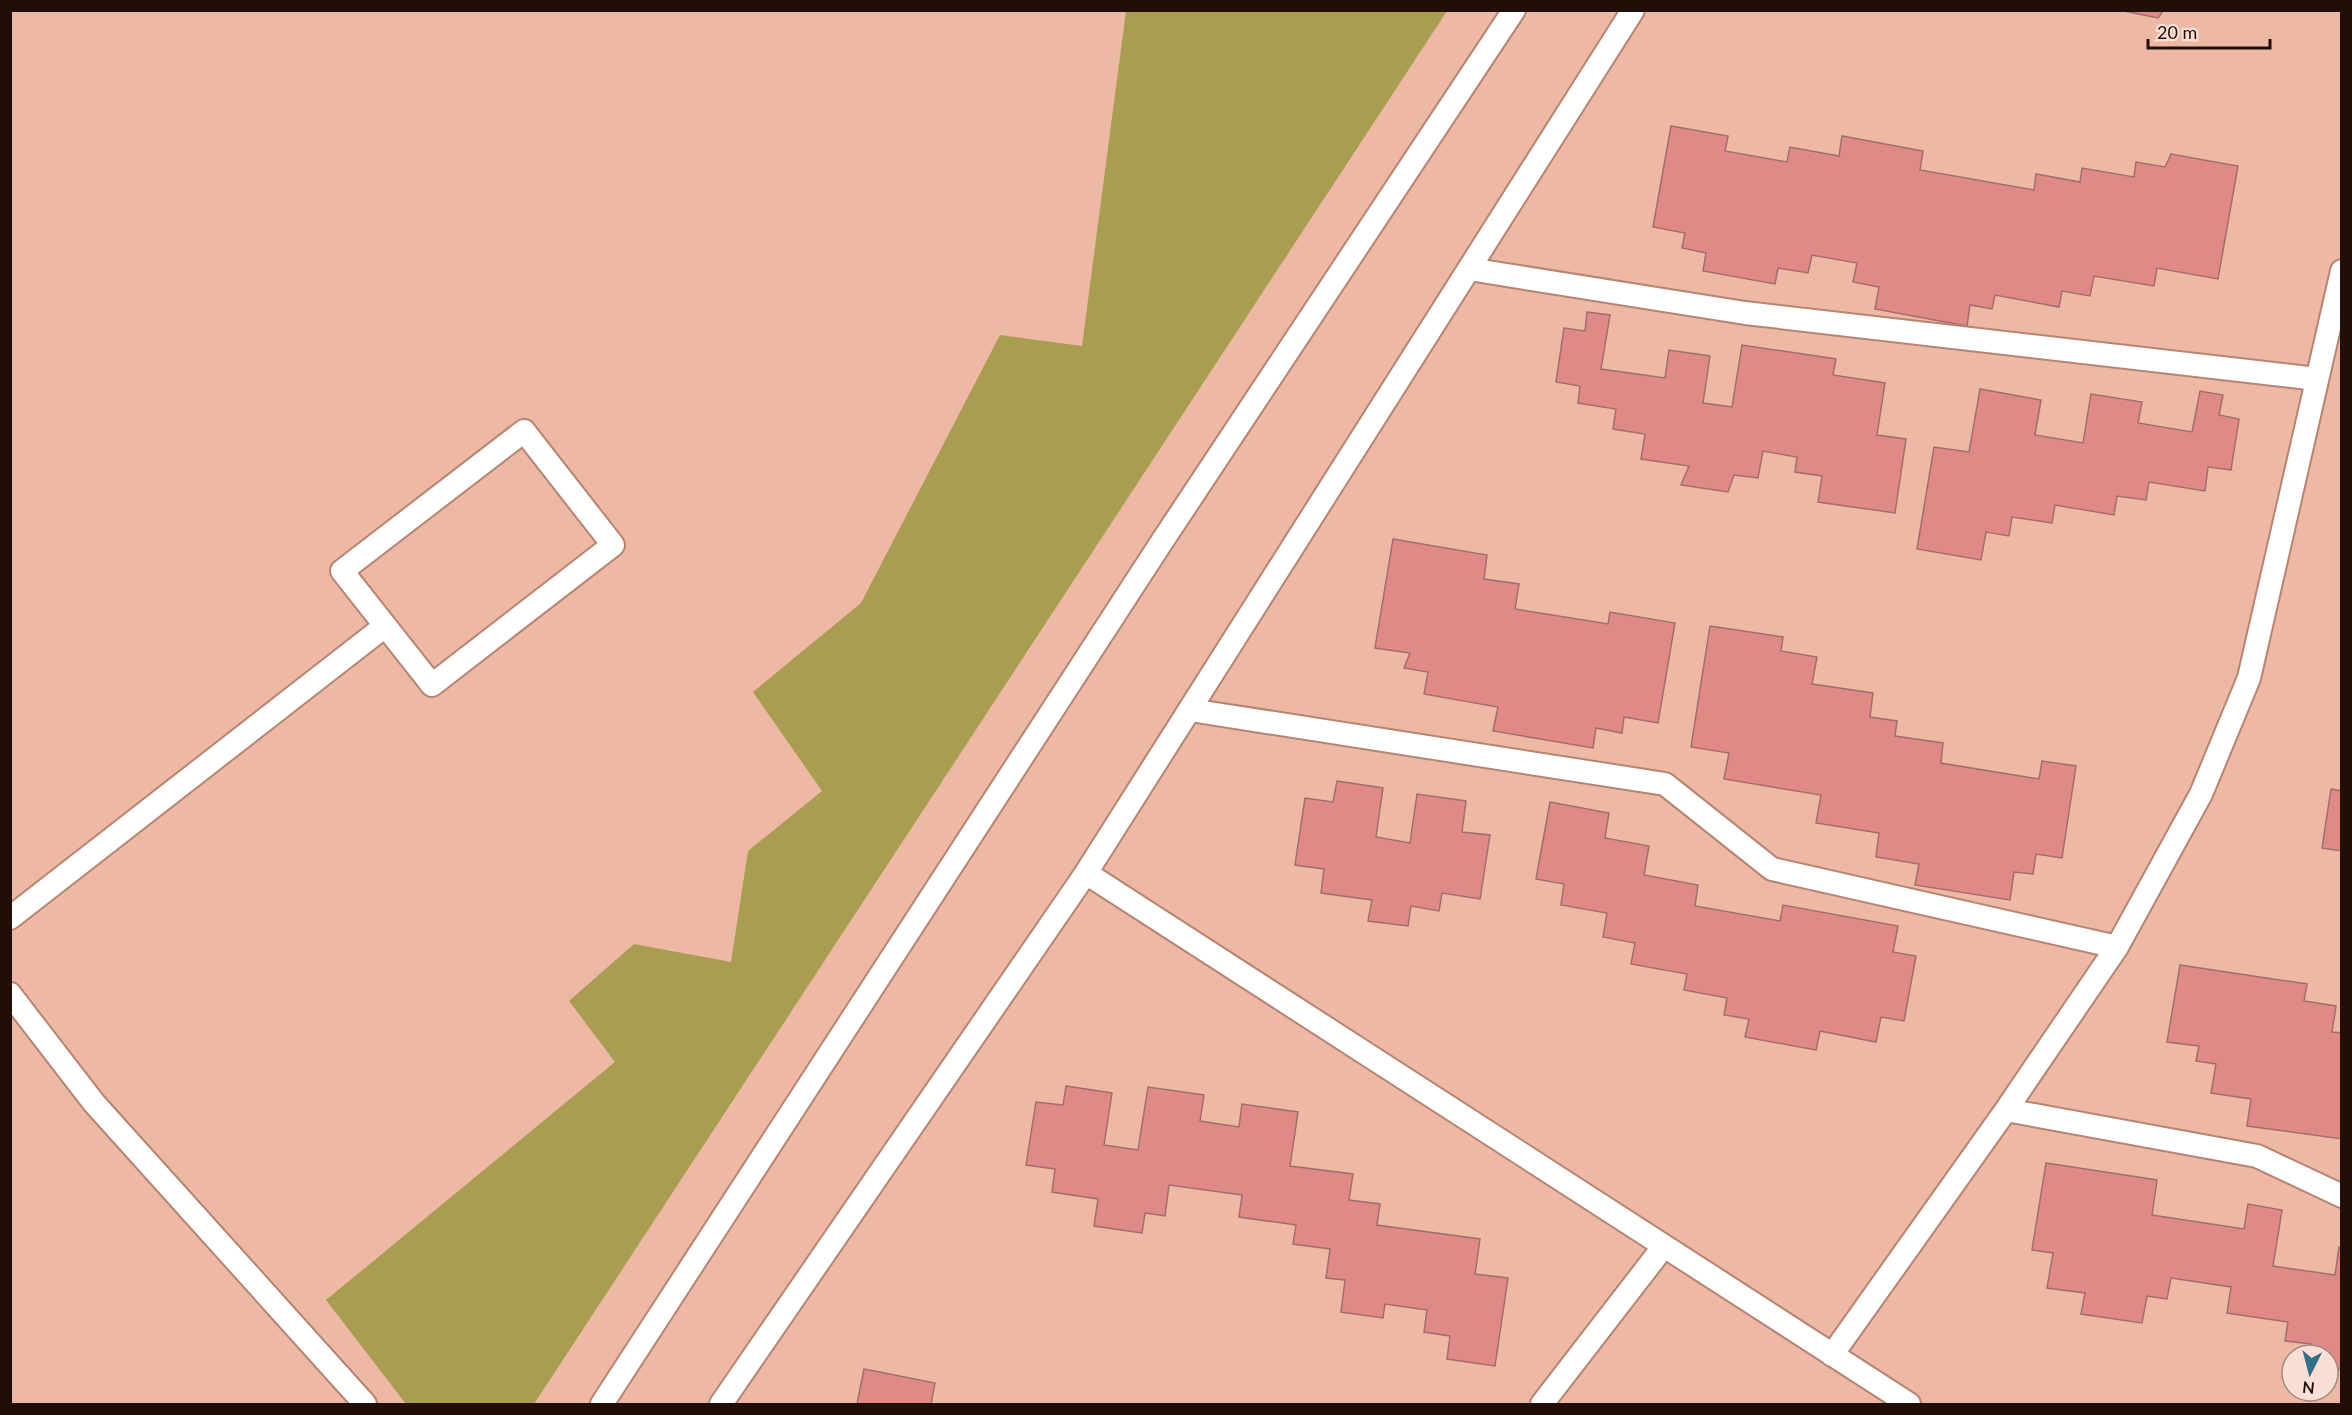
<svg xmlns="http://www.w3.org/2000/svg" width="2352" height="1415" font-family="Lato,sans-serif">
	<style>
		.green { fill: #a89d50 }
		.building { fill: #e08a88; stroke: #a26e6c; stroke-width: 1.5 }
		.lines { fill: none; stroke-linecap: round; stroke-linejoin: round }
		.service-casing { stroke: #b68472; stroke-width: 26 }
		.service { stroke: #fff; stroke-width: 22 }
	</style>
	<rect width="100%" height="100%" fill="#edb8a4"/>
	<path class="green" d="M1126,11H1447L534,1404H406L326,1300L615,1062L569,1001L634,944L731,962L748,851L822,791L753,692L861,603L1000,335L1082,346Z"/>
	<path class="building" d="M2119,10H2164L2158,18Z
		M1671,126L1728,136L1725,151L1787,162L1790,147L1839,156L1842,136L1923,151L1920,170L2034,190L2036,174L2080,182L2082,168L2134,177L2136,162L2165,167L2171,154L2238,166L2218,279L2157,268L2154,286L2094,276L2090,296L2062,291L2059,307L1995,295L1992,309L1970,305L1967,326L1875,309L1879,287L1853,282L1857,263L1812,255L1808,273L1778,268L1775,284L1703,271L1706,253L1682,248L1685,233L1653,227Z
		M1587,312L1610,315L1601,369L1665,378L1669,350L1710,356L1703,403L1732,407L1742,345L1836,359L1833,375L1885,383L1877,435L1906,439L1895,513L1818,502L1822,476L1795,472L1797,457L1763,451L1758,478L1734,475L1728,492L1681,485L1689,466L1641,459L1645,434L1613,429L1616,409L1578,403L1580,386L1556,382L1564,328L1585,331Z
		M1980,389L2041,400L2035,435L2083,443L2091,394L2142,402L2138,423L2192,432L2200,391L2223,395L2219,415L2239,419L2231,470L2208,467L2205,491L2149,482L2146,500L2117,496L2114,515L2055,505L2052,523L2012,517L2009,536L1986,532L1981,560L1917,549L1934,447L1969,452Z
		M1393,539L1487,555L1484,579L1519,584L1515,609L1608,624L1610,612L1675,623L1658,723L1624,717L1622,733L1596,728L1593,748L1493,731L1498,707L1424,694L1428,672L1404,668L1410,653L1375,648Z
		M1710,626L1783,637L1781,651L1817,657L1812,684L1873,693L1870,717L1897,721L1895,736L1943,743L1941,763L2039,779L2042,761L2076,766L2062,858L2036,854L2033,874L2014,872L2010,900L1915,885L1919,864L1876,857L1879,833L1816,823L1821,795L1724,779L1729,753L1691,747Z
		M1337,781L1383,788L1376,837L1410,843L1417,794L1466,801L1462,832L1490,835L1480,899L1442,893L1439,911L1411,906L1408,926L1368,921L1372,900L1321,893L1324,869L1295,865L1305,798L1333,802Z
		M2331,789L2342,791V851L2322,848Z
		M1550,802L1609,813L1605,838L1649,846L1644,875L1698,885L1695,906L1780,921L1783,905L1898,926L1893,952L1916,956L1904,1021L1881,1017L1876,1042L1820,1031L1816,1050L1745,1037L1749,1019L1724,1015L1727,998L1684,990L1687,974L1631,964L1635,943L1603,937L1607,913L1561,905L1564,884L1536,879Z
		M2180,965L2307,984L2304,1001L2336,1006L2332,1032L2342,1033V1139L2247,1126L2251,1099L2211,1093L2216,1064L2196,1061L2199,1046L2167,1042Z
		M1066,1086L1112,1093L1104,1145L1138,1150L1148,1087L1204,1095L1200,1121L1239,1127L1242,1104L1298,1112L1290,1166L1353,1174L1349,1200L1380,1204L1377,1225L1480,1239L1475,1274L1508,1278L1495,1366L1447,1359L1450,1336L1424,1332L1427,1310L1385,1304L1383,1318L1341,1312L1345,1280L1326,1278L1330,1249L1293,1244L1296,1225L1239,1217L1242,1195L1169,1185L1165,1216L1145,1213L1142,1233L1094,1226L1098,1199L1052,1192L1055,1169L1026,1165L1036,1102L1063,1105Z
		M2046,1163L2157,1180L2152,1215L2244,1229L2248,1204L2282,1210L2273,1266L2335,1275L2339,1247H2342V1370L2328,1368V1355H2310L2311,1344L2285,1341L2288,1322L2227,1313L2231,1287L2171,1278L2167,1299L2147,1296L2142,1323L2081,1314L2085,1293L2047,1288L2053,1253L2032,1250Z
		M864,1369L935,1383L931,1404H857Z"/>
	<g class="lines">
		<defs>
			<path id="service" d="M1469,269L1745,313L2317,379
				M524,431L613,545L432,685L342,571Z
				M1190,710L1665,784L1772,869L2117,947
				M1086,873L1909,1404
				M10,918L385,626
				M10,994L94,1103L365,1404
				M2006,1110L2257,1156L2342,1196
				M1832,1355L2006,1110L2117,947L2201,794L2249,678L2342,271
				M602,1404L1161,543L1514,10
				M721,1404L1086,873L1633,10
				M1542,1404L1664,1246"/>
		</defs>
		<use href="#service" class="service-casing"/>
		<use href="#service" class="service"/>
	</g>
	<rect width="2352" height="1415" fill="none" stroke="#200e07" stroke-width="24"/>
	<g transform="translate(2310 1373) rotate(186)"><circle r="28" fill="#fbdfd5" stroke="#a38b83" stroke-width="1.5"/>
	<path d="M0-4.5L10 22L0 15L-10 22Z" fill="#317185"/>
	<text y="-9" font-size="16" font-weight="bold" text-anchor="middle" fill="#200e07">N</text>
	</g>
	<path d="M2148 39v9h122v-9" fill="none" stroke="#200e07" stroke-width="3"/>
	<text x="2157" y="39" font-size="18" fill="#200e07" stroke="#fbdfd5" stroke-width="4.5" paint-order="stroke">20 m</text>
</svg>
